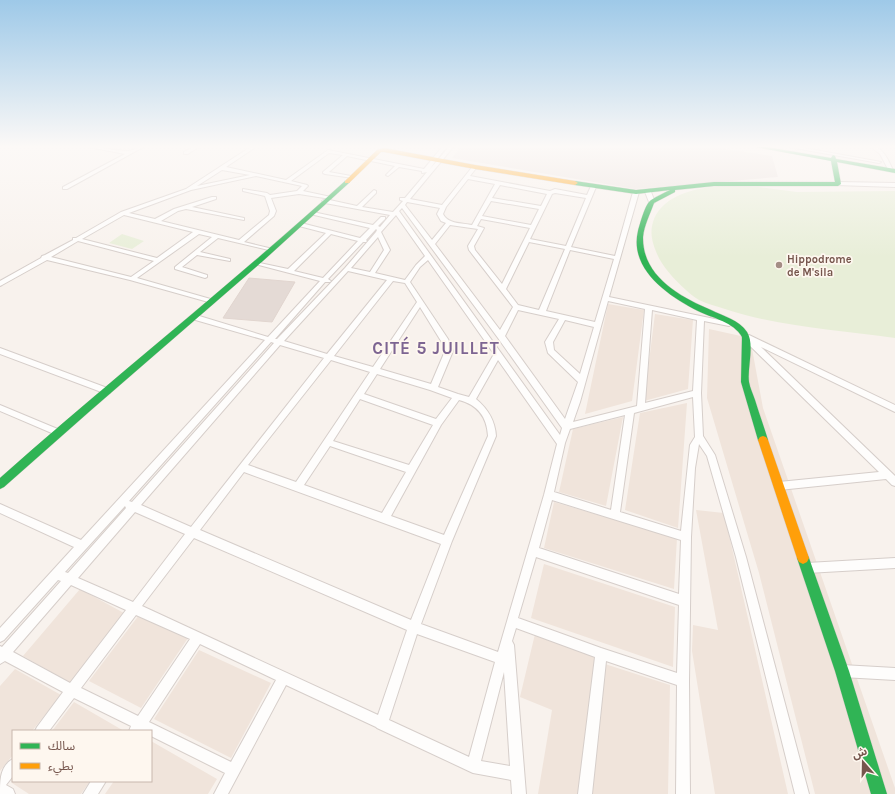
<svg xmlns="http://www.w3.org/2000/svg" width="895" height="794" font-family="Karla,'Noto Sans Arabic',sans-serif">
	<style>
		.residential { fill: #f0e4db }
		.industrial { fill: #ebe2de }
		.green { fill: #e8eed8 }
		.building { fill: #e4dad5; stroke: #e1d5cf }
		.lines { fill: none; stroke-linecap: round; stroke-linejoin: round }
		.street-casing { stroke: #d6ceca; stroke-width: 2 }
		.fast-casing { stroke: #d7ceca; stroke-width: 1 }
		.slow-casing { stroke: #d7ceca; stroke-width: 1 }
		.street { fill: #fefdfc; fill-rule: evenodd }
		.fast { fill: #30b455; fill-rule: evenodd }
		.slow { fill: #ff9f0a; fill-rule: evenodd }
		.poi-dot { fill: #a48d85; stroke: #fef7ef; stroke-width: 1.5 }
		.labels { text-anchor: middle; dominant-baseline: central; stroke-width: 3.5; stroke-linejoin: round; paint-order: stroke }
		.far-poi-label { font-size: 11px; font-weight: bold; fill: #76564d; stroke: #fef7ef; text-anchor: start }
		.district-label { font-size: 17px; font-weight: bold; letter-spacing: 1px; fill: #7d6592; stroke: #fef7ef }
	</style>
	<rect width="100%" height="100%" fill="#f8f2ed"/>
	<path class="residential" d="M608,304L644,310L632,401L585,414Z
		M655,314L693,320L688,389L644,401Z
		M709,329L750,338L763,408L895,788V794H815L759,573L707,398Z
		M687,403L678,528L625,510L640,413Z
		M623,417L606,506L559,492L573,429Z
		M554,502L677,538L674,589L544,548Z
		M696,510L724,513L788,794H715L692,651L693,625L718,630Z
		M544,564L675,607L673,667L531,618Z
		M80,589L133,618L81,689L23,656Z
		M139,615L188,638L141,708L89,681Z
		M535,634L596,656L580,794H538L552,710L520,697Z
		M199,650L271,683L231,758L154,719Z
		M605,664L670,685L668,794H592Z
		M15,669L61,695L32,731H13V755L0,771V686Z
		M74,702L124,731H52Z
		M151,741L217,779L208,794H105L114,781H151Z
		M13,781H90L81,794H29L12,783Z"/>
	<path class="industrial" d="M461,146H705L772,156L778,177L635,189L452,158Z"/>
	<path class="green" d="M719,186L758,187L797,192L895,191V338C839,330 779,327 725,309C717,306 707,304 699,300C686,292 664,270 658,256C652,243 649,232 654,219C664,195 696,188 719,186Z
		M122,234L144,241L132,249L109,243Z"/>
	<path class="building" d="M249,278L295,282L272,322L223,318Z"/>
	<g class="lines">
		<defs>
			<path id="street" d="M84,146C99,146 113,151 128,151C133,151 138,146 145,146L67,189H63V187L125,154Z
				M195,146H200L188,154H184V152Z
				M252,146H257L226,167L286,180L328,150L424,169L443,146H447L429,170L450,146H454L410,199L442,205L473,166H475L477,167L470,176L550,191L555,189L587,195L591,186H595L596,187L571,247L615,256L633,192L638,191L639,192L609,297L729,322L732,324L729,326L704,321L701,393L703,436L715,455L746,557L809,794H795L736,557L707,456L699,444L695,468L691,537L689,681L690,794H676L677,685L606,661L592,794H578L595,657L516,628L512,641L514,645L526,794H512L511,780L473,773L377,728L376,727L286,685L228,794H214L225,773L151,736V731H129L131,726L74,698L49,731H35L37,727L63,692L5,661L0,664V646L2,647L61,581L58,580L4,640L0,642V628L74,547L0,513V504L81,540L265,340L192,319L191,317L192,315H196L268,337L320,281L255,264V262L288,269L326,233L299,226V224L301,223L360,238L370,228L310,214L313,212L373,225L381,217H385V219L378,226L380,227L390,215L325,203L322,201L325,199L357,206L374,190L376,191V193L362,207L393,212L403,201L400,200V198H405L427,172L422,173V171L399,167L388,176L386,175L395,166L347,156L329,172L351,176H353V178L325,174L323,173V172L343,155L329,153L291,181L307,185L308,186L303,191L331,197V199L299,194L271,198L276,211L274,216L244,242L273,249V251L218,238L200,252L230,259V261L197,255L182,267L207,275V277L205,278L175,269V267L212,237L199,234L137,278L214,300L215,301L212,303L130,280L47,260L2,285L0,286V281L41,258L42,256L45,255L73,240V238H76L121,212L186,189ZM222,170L250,175L197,186ZM256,176L302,186L297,191L270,195L267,193L243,189V191L265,196L270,211L269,215L239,240L161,221L178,211L186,209L244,220V218L192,207L216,199V197H212L174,209L155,219L129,213L191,190ZM468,179L495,184L472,225C461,223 448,224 443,214L446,207ZM500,185L547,194L541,206L492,198ZM555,193L586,198L566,246L530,239L552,194ZM491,201L539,209L531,225L482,216ZM407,202L440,208L437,214L441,221L446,223L432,240L405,205ZM402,208L498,338L562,428L560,435L399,211ZM124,215L193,232L157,258L82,239ZM396,215L425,256L416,265L405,280L375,273L390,250L381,232ZM481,219L530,228L502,284L475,250L474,246L484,228L477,226ZM450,225L478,229L468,246L469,250L513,307L500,330L435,244ZM376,229L377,230L376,232L345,268L277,339H275L325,282H330L331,281L328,279L363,242H366L367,241L366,240ZM331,234L358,241L323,278L294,271ZM378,237L384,250L370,272L351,268ZM78,241L154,261L131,277L51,257ZM529,242L565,249L539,310L518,305L506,289ZM570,250L614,259L595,322L546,311ZM428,260L494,354L469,397L458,394L438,387L453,351L448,339L410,282L420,267ZM348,271L387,280L327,354L284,341ZM393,281L405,283L417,302L373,367L334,356ZM608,301L645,309L637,406L573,422L580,402ZM420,307L441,341L445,351L431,384L380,369ZM518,310L559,319L545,342L548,353L578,382L565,419L505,336ZM652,310L697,320L693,391L645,403ZM565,320L594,327L580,374L554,350L553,342ZM271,342L274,343L132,502L129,501ZM280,345L324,358L191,527L141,505ZM331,360L370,372L296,482L248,465ZM498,360L557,444L544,495L498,652L421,624L452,541L496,436C495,420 488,409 476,399ZM377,374L430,390L452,398L436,419L364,394ZM693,397L695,437L690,445L681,531L620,512L634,413ZM360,399L433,425L409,465L333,441ZM459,400C478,405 487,417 488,436L444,535L391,516L441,425ZM625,415L611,510L554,492L565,443L570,429ZM330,446L406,472L382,513L304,485ZM244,472L441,544L411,620L200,530ZM552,500L681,540L679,594L539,548ZM125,506L126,508L68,573L65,572ZM135,512L185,534L133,602L78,578ZM194,538L407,630L378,715L142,606ZM536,557L679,605L677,673L601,648L518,618ZM71,585L126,610L70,683L13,652ZM136,615L190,639L138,716L81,688ZM417,634L495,662L469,757L389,720ZM200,644L276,680L231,762L149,722ZM504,672L510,766L481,761Z
				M783,146H793L881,162L879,163Z
				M870,146C883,146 888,160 893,170V171H889L880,154Z
				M838,182L895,183V187L836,185V183Z
				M646,191L651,192L655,202L654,203L649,202L645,192Z
				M743,335H749L895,405V412L761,347L895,476V486L892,485L886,479L779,490L776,489L774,486L776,483L779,482L879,472L743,339L742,337Z
				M0,348L110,389L111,391L110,393H104L0,354Z
				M0,405L60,430L61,432L60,434H54L0,411Z
				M895,558V568L807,573L803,572L802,568L803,564L807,563Z
				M842,665L895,668V680L842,677L838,675L836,671L838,667Z
				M13,759V776L6,785L13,789L15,794H0C0,780 0,766 13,759Z
				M91,781H106L98,794H83Z"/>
			<path id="fast" d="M750,146H761L831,158L833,155L835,156L836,159L895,169V173L837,162L841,184L838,186H714L675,190V192L654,203C650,214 644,226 643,237C642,276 680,297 711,310C723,316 739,320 747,332C755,344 747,368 749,382C750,388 753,394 755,400C759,413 764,427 768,440L766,443L763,444L760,443L758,440L741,382L742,337C734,322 712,318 698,311C668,296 629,269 638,231C640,224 645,204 651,200C657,196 664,193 670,190L636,194L575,185L572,183L575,181L636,190L714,182H835L831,161Z
				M345,181L350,182L264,260L90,411L4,487L0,489V478C114,377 233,283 345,181Z
				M803,552L807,554L809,558L849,671L887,794H871L835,671L797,558L799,554Z"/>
			<path id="slow" d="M384,148L475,165L575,181L578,183L575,185L475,169L384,152H381L349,183H345V181L377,150Z
				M763,436L766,437L768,440L809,558L807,562L803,564L799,562L797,558L758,440L760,437Z"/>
		</defs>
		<use href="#street" class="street-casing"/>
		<use href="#fast" class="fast-casing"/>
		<use href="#slow" class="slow-casing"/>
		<use href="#street" class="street"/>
		<use href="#fast" class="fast"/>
		<use href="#slow" class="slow"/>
	</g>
	<linearGradient id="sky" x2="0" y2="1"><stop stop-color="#9ec9e8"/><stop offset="0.57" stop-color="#fcf9f7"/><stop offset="1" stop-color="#fcf9f7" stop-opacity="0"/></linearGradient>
	<rect width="895" height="257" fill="url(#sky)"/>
	<circle class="poi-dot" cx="779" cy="265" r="4"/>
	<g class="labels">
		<g class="far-poi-label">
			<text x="787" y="259">Hippodrome<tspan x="787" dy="13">de M'sila</tspan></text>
		</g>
		<g class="district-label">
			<text x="436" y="348">CITÉ 5 JUILLET</text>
		</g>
	</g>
	<rect x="12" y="730" width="140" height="52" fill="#fef7ef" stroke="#c8b7ae"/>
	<rect x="20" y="743" width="20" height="6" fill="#30b455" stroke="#c8b7ae"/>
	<text x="48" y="750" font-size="12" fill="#76564d">سالك</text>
	<rect x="20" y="763" width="20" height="6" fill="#ff9f0a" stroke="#c8b7ae"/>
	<text x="48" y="770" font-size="12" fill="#76564d">بطيء</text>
	<g transform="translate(863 762) rotate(340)" stroke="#fef7ef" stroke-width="3" paint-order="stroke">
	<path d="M0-3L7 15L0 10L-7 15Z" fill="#76564d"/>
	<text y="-6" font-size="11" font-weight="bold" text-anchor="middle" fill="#76564d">ش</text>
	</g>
</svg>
